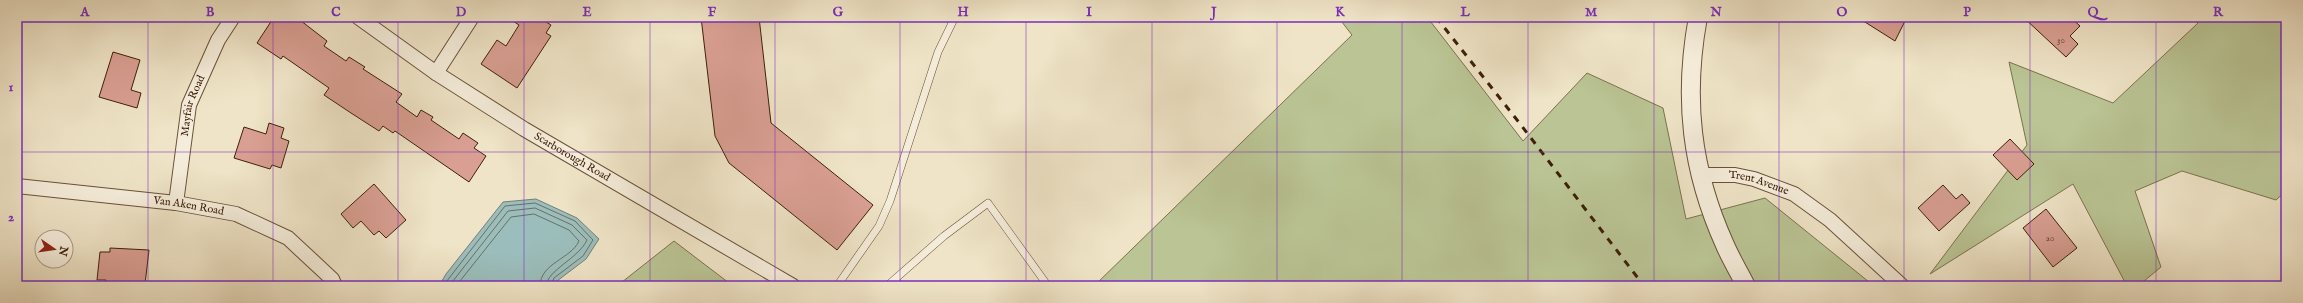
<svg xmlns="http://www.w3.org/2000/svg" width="2303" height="303" font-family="'IM FELL English',serif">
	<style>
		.green { fill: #bac494; stroke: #7c724e }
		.water { fill: #9bbebc; stroke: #767f74 }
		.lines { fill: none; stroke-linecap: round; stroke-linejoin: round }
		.shore { stroke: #6c6f62; stroke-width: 1 }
		.building { fill: #d99f93; stroke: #3e2008 }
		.service-casing { stroke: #6a5138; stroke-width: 8 }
		.minor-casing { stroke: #6a5138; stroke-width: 16 }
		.tertiary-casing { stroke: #6a5138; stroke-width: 20 }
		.service { stroke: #f5eddb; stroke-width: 7 }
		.minor { stroke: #f5eddb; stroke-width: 14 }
		.tertiary { stroke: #f5eddb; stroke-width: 18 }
		.rail { stroke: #3e2008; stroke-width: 3; stroke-dasharray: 7 7; stroke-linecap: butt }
		.grid { fill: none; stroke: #7b2cbf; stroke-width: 1; stroke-opacity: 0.55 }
		.labels { text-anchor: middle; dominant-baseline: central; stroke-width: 3.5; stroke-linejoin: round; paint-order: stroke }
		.number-label { font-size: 9px; fill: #65402b }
		.street-label { font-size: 11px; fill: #3e2008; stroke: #f5eddb }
		.neatline { fill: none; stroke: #7b2cbf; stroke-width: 1.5 }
		.grid-label { font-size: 13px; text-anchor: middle; font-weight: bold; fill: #7b2cbf }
	</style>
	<rect width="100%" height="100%" fill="#efe4c7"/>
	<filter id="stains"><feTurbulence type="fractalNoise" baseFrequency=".005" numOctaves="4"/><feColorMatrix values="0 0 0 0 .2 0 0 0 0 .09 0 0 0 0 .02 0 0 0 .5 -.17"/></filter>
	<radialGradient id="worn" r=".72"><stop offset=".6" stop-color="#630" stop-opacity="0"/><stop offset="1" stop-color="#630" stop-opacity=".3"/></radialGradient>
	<path class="green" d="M1338,17H1427L1523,141L1587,73L1663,108L1686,219L1765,198L1874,286H1094L1352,35Z
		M2188,17H2286V191L2276,200L2182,171L2135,191L2161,267L2138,286H2127L2073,184L1930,274L2027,145L2009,62L2113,103L2198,23Z
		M674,241L733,286H617Z"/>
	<path class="water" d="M536,199L577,218L599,239L586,259L557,281L554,286H439L446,274L503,202Z"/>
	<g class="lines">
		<path class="shore" d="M443,286L505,206L535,203L575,221L593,240L583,256L554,278L551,286
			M449,286L508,211L535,208L572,225L587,240C578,259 547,270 546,286
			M456,286L511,217L534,214L569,230L579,241C571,259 540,263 540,286"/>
	</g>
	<path class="building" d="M274,17H296L327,41L324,46L346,61L349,57L365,67L363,69L402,94L396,102L417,117L421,110L433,117L431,120L459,139L463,133L478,143L474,148L486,156L469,182L395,131L393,133L383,126L379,131L351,113L324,95L329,88L283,56L281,59L257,43Z
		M507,17H538L551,25L546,33L551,36L517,88L481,64L497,40L506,46L519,25Z
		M701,17H759L771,123L873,205L837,250L729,163L715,136Z
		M1857,17H1907L1895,41Z
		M2023,17H2070L2080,26L2070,36L2078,44L2066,57Z
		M113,52L140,60L131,90L141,93L137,108L99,97Z
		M269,123L284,128L281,138L289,141L281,168L272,165L270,169L234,158L244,127L266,134Z
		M2010,139L2034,164L2017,180L1993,155Z
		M374,184L406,220L386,238L379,231L374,235L361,221L353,228L341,214Z
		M1943,185L1956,199L1962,194L1970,203L1939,231L1918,208Z
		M2046,209L2077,248L2053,267L2023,228Z
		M110,248L149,250L145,284L121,282V286H105L106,280H97L100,252H110Z"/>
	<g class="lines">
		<defs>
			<path id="service" d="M895,279L900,286
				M837,286L879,226L890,201L938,52L955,17
				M887,286L944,236L988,203L1048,286"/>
			<g id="minor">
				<path id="s1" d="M358,17L436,73L524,129L793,286"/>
				<path d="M436,73L472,17"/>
				<path id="s2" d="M1701,175H1735L1754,179L1794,194L1830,220L1902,286"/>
				<path id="s3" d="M17,186L176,203L236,214L288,238L332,279L335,286"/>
				<path id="s4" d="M176,203L189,105L218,40L233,17"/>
			</g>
			<path id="tertiary" d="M1698,17C1683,98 1691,170 1725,245C1731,259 1739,272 1746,286"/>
		</defs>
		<use href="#service" class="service-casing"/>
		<use href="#minor" class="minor-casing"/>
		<use href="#tertiary" class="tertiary-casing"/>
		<use href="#service" class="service"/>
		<use href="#minor" class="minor"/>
		<use href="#tertiary" class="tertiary"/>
		<path class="rail" d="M1436,17L1521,125L1644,286"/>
	</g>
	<path class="grid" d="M148,17V286M273,17V286M398,17V286M524,17V286M650,17V286M775,17V286M900,17V286M1026,17V286M1152,17V286M1277,17V286M1402,17V286M1528,17V286M1654,17V286M1779,17V286M1904,17V286M2030,17V286M2156,17V286M17,152H2286"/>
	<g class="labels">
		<g class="number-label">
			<text x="2061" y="40">30</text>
			<text x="2050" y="238">20</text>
		</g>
		<g class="street-label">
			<text stroke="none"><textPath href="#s4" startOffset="99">Mayfair Road</textPath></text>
			<text stroke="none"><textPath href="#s1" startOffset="256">Scarborough Road</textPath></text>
			<text stroke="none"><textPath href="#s2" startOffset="59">Trent Avenue</textPath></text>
			<text stroke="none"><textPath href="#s3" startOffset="173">Van Aken Road</textPath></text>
		</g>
	</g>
	<rect width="2303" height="303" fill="none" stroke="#efe4c7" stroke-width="44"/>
	<g transform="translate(54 249) rotate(103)"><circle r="19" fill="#f5eddb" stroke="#ac9b87"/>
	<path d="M0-3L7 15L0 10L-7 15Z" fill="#8f2418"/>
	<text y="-6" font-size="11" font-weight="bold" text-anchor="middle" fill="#3e2008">N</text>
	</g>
	<rect x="22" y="22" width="2259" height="259" class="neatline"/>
	<g class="grid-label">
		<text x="85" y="16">A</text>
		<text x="210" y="16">B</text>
		<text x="336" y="16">C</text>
		<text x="461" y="16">D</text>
		<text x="587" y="16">E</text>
		<text x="712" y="16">F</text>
		<text x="838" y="16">G</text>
		<text x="963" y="16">H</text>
		<text x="1089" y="16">I</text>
		<text x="1214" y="16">J</text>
		<text x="1340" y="16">K</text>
		<text x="1465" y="16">L</text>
		<text x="1591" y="16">M</text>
		<text x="1716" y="16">N</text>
		<text x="1842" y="16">O</text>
		<text x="1967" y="16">P</text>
		<text x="2093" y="16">Q</text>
		<text x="2218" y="16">R</text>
		<text x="11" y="91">1</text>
		<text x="11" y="221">2</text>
	</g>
	<rect width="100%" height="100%" filter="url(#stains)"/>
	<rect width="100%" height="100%" fill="url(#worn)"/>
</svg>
